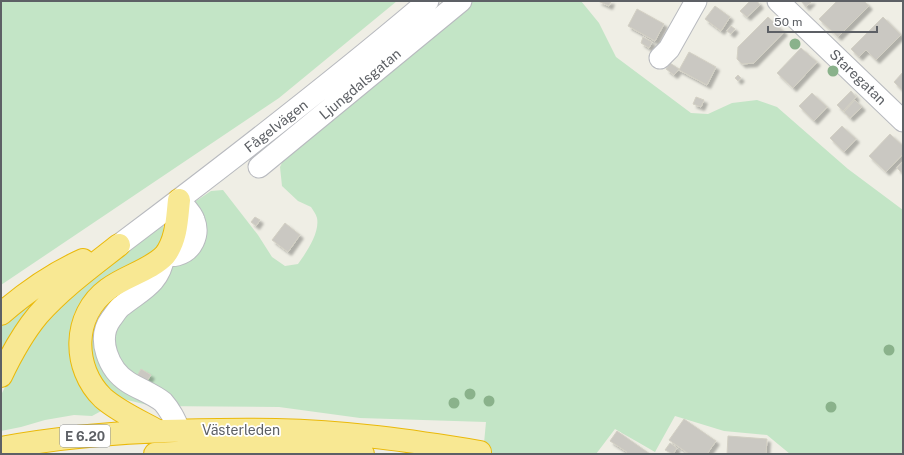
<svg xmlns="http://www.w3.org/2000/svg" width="904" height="455" font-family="'Public Sans',sans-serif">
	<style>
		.green { fill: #c3e5c6 }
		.building { fill: #cac8c2; stroke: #d3d0c4; filter: url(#shadow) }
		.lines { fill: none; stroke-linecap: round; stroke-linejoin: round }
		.minor-casing { stroke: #b8babf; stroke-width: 23 }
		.highway-casing { stroke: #eab90a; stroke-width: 24 }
		.minor { stroke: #fff; stroke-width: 21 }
		.highway { stroke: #f8e893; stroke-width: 22 }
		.tree { fill: #8ab28b }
		.labels { text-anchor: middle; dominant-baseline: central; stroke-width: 3.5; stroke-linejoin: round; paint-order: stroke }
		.shield { fill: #fff; stroke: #8e9093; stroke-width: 1 }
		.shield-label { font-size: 13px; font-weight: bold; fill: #5d6065 }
		.street-label { font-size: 14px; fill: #5d6065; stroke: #fff }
	</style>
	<defs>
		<filter id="shadow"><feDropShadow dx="3.5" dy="3.5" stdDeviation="1" flood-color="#0004"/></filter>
	</defs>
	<rect width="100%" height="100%" fill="#efeee5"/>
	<path class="green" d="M1,1H397L279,98L1,285Z
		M469,1H581L599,23L616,57L691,113L708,114L732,103L757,100L777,107L848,169L903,210V454H790L767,435L724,431L675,416L655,452L615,429L596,454H483L486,422L360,418L279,407L152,406L123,399L101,385L93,370L88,332L112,296L132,284L187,207L211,191L223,190L258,235L272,257L285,266L298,264C306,253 320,233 317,218C316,214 313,210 311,207L298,201L282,186L280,167L287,152Z
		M163,222L164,232L162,239L155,252L88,293L74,314L69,336L71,356L105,409L92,416L74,415L45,420L21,427L1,431V395L27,343L49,314Z
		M36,296L40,297L38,301L22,320L1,349V326Z"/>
	<path class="building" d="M598,1H611L609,6Z
		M750,1H757L760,5L747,17L740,11Z
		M801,1H812L806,7Z
		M837,1H864L869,6L838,37L819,19Z
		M715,6L730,17L721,31L705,19Z
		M637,9L664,24L655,41L628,26Z
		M768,17L784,32L754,63L742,64L737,59L738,47Z
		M883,17L901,35L876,60L866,50L859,57L851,49Z
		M731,26L735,29L731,34L727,31Z
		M643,37L652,42L649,48L641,43Z
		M801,48L817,62L793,88L777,73Z
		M689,52L716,67L707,85L679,70Z
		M670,63L679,69L674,75L666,69Z
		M903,72V91L894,82Z
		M738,75L741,78L738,81L735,78Z
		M851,91L856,97L843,111L837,105Z
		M812,93L827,107L814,121L799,106Z
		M696,97L704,100L701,107L693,104Z
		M855,100L862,107L850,118L844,112Z
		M842,126L856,139L844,152L830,138Z
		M890,134L903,146V154L886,172L869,156Z
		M903,161V174L897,168Z
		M255,217L260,220L256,226L251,222Z
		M285,223L300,235L288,252L272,240Z
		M141,369L151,375L145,384L136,378Z
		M684,419L716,441L707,454H689L669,440Z
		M617,431L650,454H625L627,452L610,441Z
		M728,436L767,439L766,454H727Z
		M670,443L677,448L673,454L665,450Z"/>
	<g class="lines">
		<defs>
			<path id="minor" d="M778,1L903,121
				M660,58L669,49L696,1
				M259,167L461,1
				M179,200C184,206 192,213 194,220C200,235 192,251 177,255C173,256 168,255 164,256C160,283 142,290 123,305C118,308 115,314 111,319C96,339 109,370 128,382C139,389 153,394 163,402C171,411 175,420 180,431
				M119,245C224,166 328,86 428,1"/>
			<path id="highway" d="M1,314C25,293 54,273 83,260
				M1,376C11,355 23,333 38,315C62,288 91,267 119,245
				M158,431C140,421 119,412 103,398C72,368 72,315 108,289C125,276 151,270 165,255C177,239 177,218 179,200
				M1,448C55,438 109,433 164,431C201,430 238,429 276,430C344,431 413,441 480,452
				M155,454C224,450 294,447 363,454"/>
		</defs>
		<use href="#minor" class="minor-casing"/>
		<use href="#highway" class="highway-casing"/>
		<use href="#minor" class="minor"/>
		<use href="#highway" class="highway"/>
	</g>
	<g class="tree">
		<circle cx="795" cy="44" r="5.5"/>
		<circle cx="833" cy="71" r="5.5"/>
		<circle cx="889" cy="350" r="5.5"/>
		<circle cx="470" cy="394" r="5.5"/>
		<circle cx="489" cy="401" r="5.5"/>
		<circle cx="454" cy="403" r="5.5"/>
		<circle cx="831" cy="407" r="5.5"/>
	</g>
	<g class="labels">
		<rect class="shield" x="60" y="425" width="50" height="22" rx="3"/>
		<g class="shield-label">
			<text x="85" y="436">E 6.20</text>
		</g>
		<g class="street-label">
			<text transform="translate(858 77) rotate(44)">Staregatan</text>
			<text transform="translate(360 84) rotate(-40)">Ljungdalsgatan</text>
			<text transform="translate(276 126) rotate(-38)">Fågelvägen</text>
			<text x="241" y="430">Västerleden</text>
		</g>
	</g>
	<rect width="904" height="455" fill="none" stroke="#5d6065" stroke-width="4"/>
	<path d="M768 26v6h109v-6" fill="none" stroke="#5d6065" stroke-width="2"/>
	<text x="774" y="26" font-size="12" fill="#5d6065" stroke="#ffffff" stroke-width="3" paint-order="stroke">50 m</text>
</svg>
